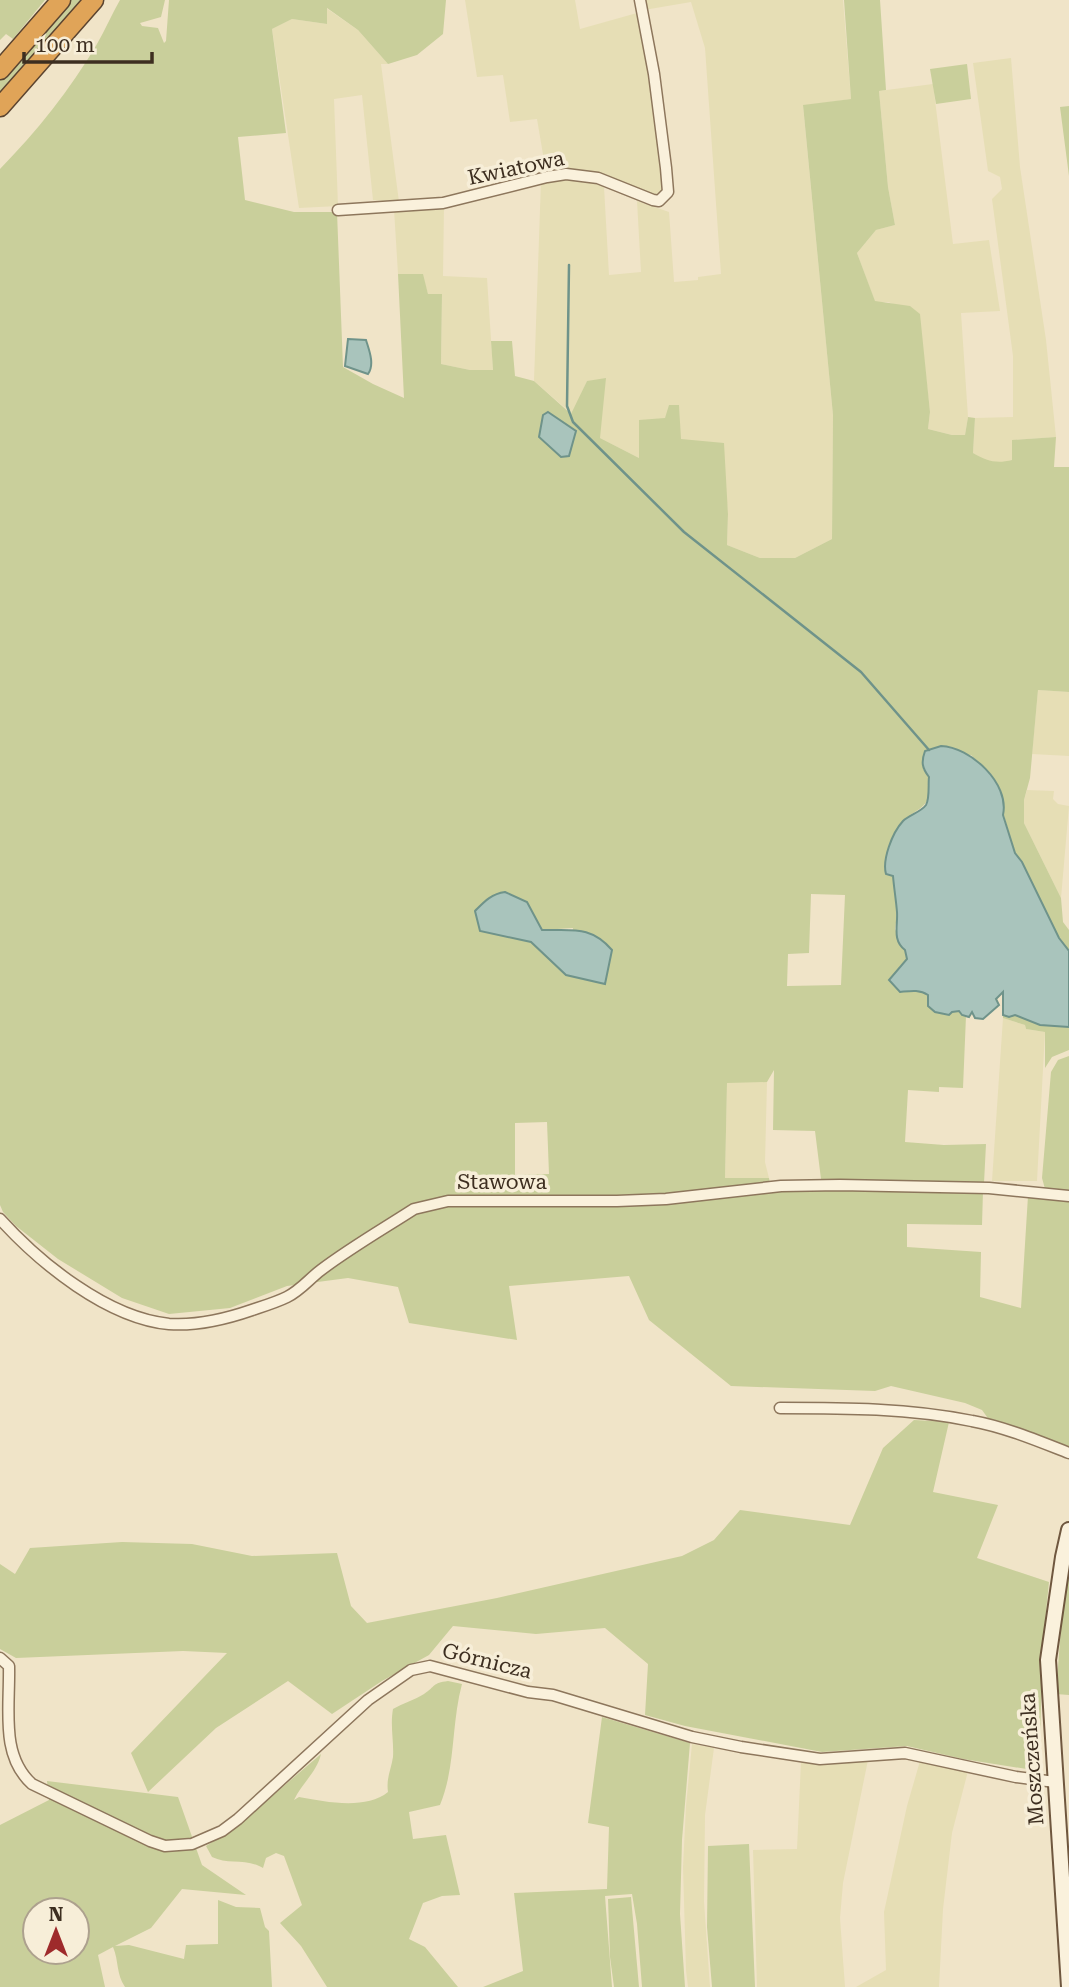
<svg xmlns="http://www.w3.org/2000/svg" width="1069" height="1987" font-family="'Roboto Serif',serif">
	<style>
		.farmland { fill: #e6deb5 }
		.green { fill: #c9cf9b; fill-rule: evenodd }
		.water { fill: #a9c4bc; stroke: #6f938a; stroke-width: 2 }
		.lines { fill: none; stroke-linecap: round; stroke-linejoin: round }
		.stream { stroke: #6f938a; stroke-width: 2.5 }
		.street-casing { stroke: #8d765c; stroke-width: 13 }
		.secondary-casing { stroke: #6f573f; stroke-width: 18 }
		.highway-casing { stroke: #5b4430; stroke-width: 21 }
		.street { stroke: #faf1dc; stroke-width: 10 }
		.secondary { stroke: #faf1dc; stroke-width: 14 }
		.highway { stroke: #e0a458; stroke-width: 18 }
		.labels { text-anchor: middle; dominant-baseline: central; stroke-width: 7; stroke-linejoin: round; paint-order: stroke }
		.street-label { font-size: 21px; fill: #3d2e20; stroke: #f7eed8 }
	</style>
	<rect width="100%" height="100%" fill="#f0e4c8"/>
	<path class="farmland" d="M465,0H575L580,29L637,13L654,106L665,190L658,197L650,196L605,174L570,169L546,172L537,119L510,122L503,75L477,77Z
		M643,0H843L851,99L803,106L833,415L832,539L795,558H760L727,545L728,514L726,490L680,439L679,405L665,418L639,458L600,438L587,381L572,414L534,381L541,181L571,179L589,181L604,187L609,275L641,272L637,201L669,212L674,282L698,280V277L721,274L705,48L691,2L644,10Z
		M326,8L358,30L388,64H381L399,202L373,200L362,95L334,99L338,206L299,208L272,29L292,19L327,24Z
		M1011,58L1020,167L1046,340L1056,437L1013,440L1012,460L1001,463L986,461L973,453L975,418L1013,417V356L992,199L1002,189L1000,177L988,171L973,63Z
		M933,84L953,244L989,240L1000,311L961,313L968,417L965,435H952L928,429L930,412L919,314L888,302H875L857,253L876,230L895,225L888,187L879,91Z
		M444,206L443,276L487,278L493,370H470L441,364L442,295L428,294L422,274H398L394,209Z
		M1038,690L1069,692V756L1032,754Z
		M1027,790L1054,791L1053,799L1058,804L1069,806L1061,898L1024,823V800Z
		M1003,1018L1025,1025L1026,1029L1045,1032L1037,1181H992Z
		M727,1082H767L765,1162L769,1178H725Z
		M692,1744L714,1748L705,1815L704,1902L710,1987H688L686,1970L683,1867L686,1806Z
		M868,1760L843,1883L840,1918L845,1987H757L753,1850L797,1849L801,1762L833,1764Z
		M920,1761L968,1771L952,1833L943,1909L939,1987H856L886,1970L884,1912L907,1806Z"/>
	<path class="green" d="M0,0H45L13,39L6,34L0,40Z
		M67,0H85L0,97V78Z
		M120,0H165L161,17L140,23L142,26L158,28L164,43L166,41L169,0H446L443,34L417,55L388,64L358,30L327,8V24L292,19L272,29L286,133L238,137L245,200L294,212H337L343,367L373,384L404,398L398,274H423L428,294H442L441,364L470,370H493L491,341H512L515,376L534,381L571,414L587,381L606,378L600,438L639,458V420L665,418L669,405H679L681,439L724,443L728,514L727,545L760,558H795L832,539L833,415L803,105L851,99L844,0H880L886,90L879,91L888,187L895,225L876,230L857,253L875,301L910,306L920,314L930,412L928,429L952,435H965L968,417L975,418L973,453C987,461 996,464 1012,460V440L1056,437L1054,467H1069V692L1038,690L1030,778L1024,800V823L1061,898L1063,922L1069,930V951L1059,938L1022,862L1015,853L992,775L971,755L923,769L929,776C928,800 932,802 910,815L893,876L897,916L895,929L905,949L907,959L899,967L900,992L911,991L923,992L928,996V1006L952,1012L959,1011L966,1016L963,1088L939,1087V1092L908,1090L905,1142L944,1145L986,1144L984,1183L821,1179L815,1131L773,1130L774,1070L767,1082L727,1083L725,1178H769L770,1184L623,1198C743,1191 863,1187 983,1191L982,1225L907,1224V1247L981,1252L980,1297L1021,1308L1028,1196L1069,1201V1447L990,1421L982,1410L965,1403L891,1386L875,1391L731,1386L649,1320L629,1276L509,1286L517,1340L409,1323L398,1287L348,1278L287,1286L230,1308L169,1314L122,1298L58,1259L16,1226L3,1212L0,1205V169C37,131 70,90 97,44C105,30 112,14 120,0ZM811,894L845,895L841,985L787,986L788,954L809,953ZM527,902L542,930L573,928L566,975L531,942L480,931ZM547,1122L549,1174L515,1175V1123Z
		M967,64L971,99L936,104L930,69Z
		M1069,106V176L1060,107Z
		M1003,1015L1009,1017L1015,1015L1040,1025L1069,1027V1050L1052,1057L1045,1068V1032L1026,1029L1025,1025L1003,1018Z
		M1069,1056V1193L1045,1189L1042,1178L1051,1072L1058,1060Z
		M914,1420L949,1422L933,1492L998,1505L977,1558L1049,1582L1043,1641L1039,1771L963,1759L907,1746L822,1752L685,1726L645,1715L648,1664L605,1628L536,1634L453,1626L429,1655L382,1681L332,1714L288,1681L216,1728L148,1792L131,1753L227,1653L183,1651L16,1658L0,1649V1564L15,1574L30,1548L122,1542L192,1544L252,1556L337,1553L351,1606L367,1623L497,1598L682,1556L714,1540L740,1510L850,1525L883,1448Z
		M1069,1572V1695L1056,1694L1062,1614Z
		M448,1681L462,1684C451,1725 456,1766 440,1805L409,1812L413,1839L446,1835L460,1895L442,1896L423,1903L409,1939L425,1947L458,1987H327L301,1946L280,1923L302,1905L284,1856L276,1853L266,1858L263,1868C247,1858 228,1865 212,1857L206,1846L235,1828L321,1754C317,1772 302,1783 294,1800L299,1797C326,1802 366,1810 388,1792C386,1778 391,1770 393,1757C394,1741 390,1726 393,1709C403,1703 415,1700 424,1694C436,1686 432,1683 448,1681Z
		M602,1717L690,1743L682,1840L680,1914L685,1987H642L637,1924L632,1894L605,1896L612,1987H483L523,1971L514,1893L607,1889L609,1827L588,1823Z
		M47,1781L178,1797L202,1865L246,1895L182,1889L151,1928L115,1946L129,1945L184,1959L186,1945L218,1944V1900L236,1907L260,1908L265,1927L269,1931L272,1987H125C116,1974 119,1961 113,1947L98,1955L105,1987H0V1825L49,1800ZM35,1910H77V1952H35Z
		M749,1844L755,1987H712L707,1927L708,1846Z
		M631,1897L639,1987H614L610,1957L608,1899Z"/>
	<path class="water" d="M348,339L366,340C369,350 375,364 368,374L345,366Z
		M548,412L576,431L569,456L561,457L539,437L543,415Z
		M941,746C970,747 1010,783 1003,815L1015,853L1022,862L1059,938L1069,951V1027L1040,1025L1015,1015L1009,1017L1003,1015V992L996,999L999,1005L983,1019L975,1018L972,1012L969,1017L962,1015L959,1011L952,1012L949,1015L935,1012L928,1006V995C919,989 910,991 900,992L889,980L907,959L905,950C892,940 898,926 897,912C896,900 894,888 893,876L886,874C882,860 892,833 903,821C909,815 921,812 926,805C930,798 928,784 929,777C922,768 921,762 925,751Z
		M505,892L527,902L542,930C572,931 590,925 612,950L605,984L566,975L531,942L480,931L475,911C484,902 491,894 505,892Z"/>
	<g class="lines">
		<path class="stream" d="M569,265L567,406L573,422L684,532L861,672L929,750"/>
		<defs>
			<path id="street" d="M338,210L443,203L547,177L566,174L598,178L653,200L659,201L668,192L666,168L654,74L640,0
				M0,1219C40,1263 107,1318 169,1324C197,1326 226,1319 252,1310C264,1306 277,1302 287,1297C301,1290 309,1279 321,1270C350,1248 383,1229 414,1209L448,1201H617L666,1199L781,1186L840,1185L989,1188L1069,1196
				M780,1408C845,1408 909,1408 972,1421C1005,1427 1038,1441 1069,1453
				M0,1658L9,1666C10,1709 0,1755 32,1784L150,1841L165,1846L192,1844L222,1831L238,1819L368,1700L411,1670L430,1666L528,1692L553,1695L692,1737L741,1747L820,1759L905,1753L1016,1777L1055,1782"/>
			<path id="secondary" d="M1069,1987L1048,1660L1063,1557L1069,1530"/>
			<path id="highway" d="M0,70L61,0
				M0,107L94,0"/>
		</defs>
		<use href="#street" class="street-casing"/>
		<use href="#secondary" class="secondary-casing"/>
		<use href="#highway" class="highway-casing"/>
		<use href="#street" class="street"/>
		<use href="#secondary" class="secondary"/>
		<use href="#highway" class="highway"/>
	</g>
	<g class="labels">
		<g class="street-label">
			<text transform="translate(516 168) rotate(-12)">Kwiatowa</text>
			<text x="502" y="1182">Stawowa</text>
			<text transform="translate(487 1661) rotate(14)">Górnicza</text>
			<text transform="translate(1032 1759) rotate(-94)">Moszczeńska</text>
		</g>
	</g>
	<g transform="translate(56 1931)"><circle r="33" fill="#f7eed8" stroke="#ada18e" stroke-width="2"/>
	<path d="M0-5L12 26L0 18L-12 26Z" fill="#9e2a2b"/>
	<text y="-10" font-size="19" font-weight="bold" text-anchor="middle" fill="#3d2e20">N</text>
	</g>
	<path d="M24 52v10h128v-10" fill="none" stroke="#3d2e20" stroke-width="3.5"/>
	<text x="35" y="52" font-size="21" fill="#3d2e20" stroke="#f7eed8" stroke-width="5" paint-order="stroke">100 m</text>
</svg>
